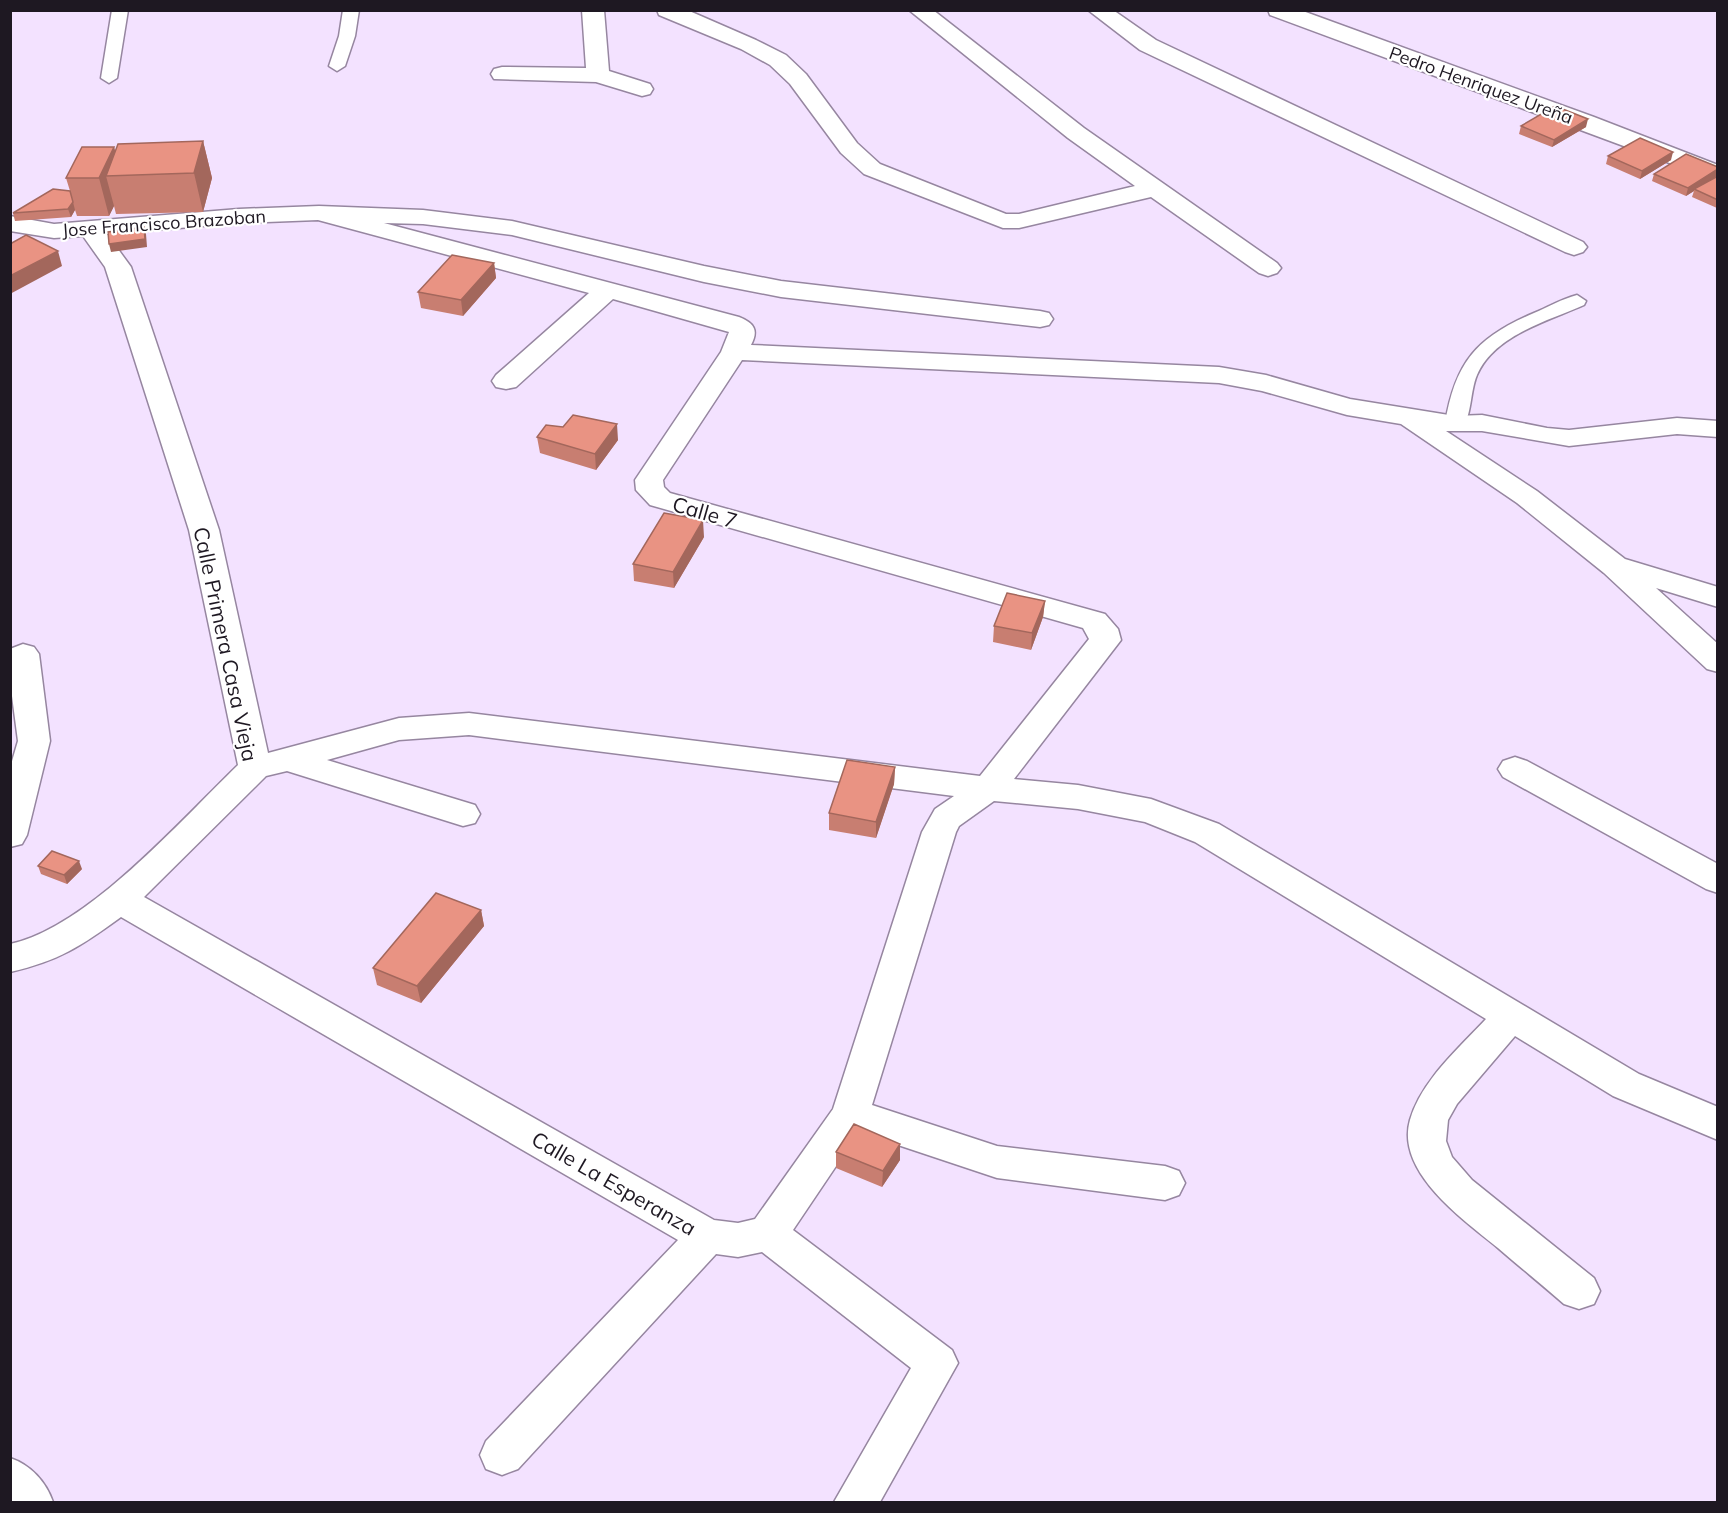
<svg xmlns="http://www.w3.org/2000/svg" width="1728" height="1513" font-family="Mulish,sans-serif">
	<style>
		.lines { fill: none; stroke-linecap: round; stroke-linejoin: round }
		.lane-casing { stroke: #9686a0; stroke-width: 3 }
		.street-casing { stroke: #9686a0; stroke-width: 3 }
		.lane { fill: #fff; fill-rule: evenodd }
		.street { fill: #fff; fill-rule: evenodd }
		.wall { fill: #c87e71 }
		.shaded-wall { fill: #a3675c }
		.building { fill: #e99383; stroke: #a3675c; stroke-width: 1.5 }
		.labels { text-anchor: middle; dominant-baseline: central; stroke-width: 4.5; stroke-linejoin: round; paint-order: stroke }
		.far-street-label { font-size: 18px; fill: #1e1822; stroke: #fff }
		.street-label { font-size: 21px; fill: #1e1822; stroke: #fff }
	</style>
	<rect width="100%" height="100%" fill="#f3e2ff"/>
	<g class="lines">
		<defs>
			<path id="lane" d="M112,10H128L117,78L109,83L101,78Z
				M343,10H359L355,36L345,66L337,71L329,66L339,36Z
				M1577,295L1586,301L1584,305C1548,321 1494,335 1477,375C1470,391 1472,415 1462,428H1448L1445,424C1455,362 1477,337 1534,313C1548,307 1562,299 1577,295Z"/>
			<path id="street" d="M582,10H604L609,71L650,84L653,89L650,94L642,96L596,82L494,79L491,74L494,69L502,67L586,68Z
				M657,10H687L756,40L786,55L806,74L857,143L880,164L1006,214H1019L1135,186L1068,138L909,10H933L1084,128L1277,263L1281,268L1277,273L1268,276L1259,273L1151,197L1019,228H1003L864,174L841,153L790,84L770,65L741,49L659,15Z
				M1088,10H1113L1156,40L1583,242L1587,247L1583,252L1574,255L1565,252L1140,50Z
				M1268,10H1300L1594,117L1718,165V181L1270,15Z
				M319,206L423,210L512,221L704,266L781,281L1040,311L1049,313L1053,319L1049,325L1040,327L781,297L704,282L512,235L423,224L384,223L739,317C754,323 759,330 751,345L1219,367L1266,375L1350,399L1455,416L1482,415L1547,428L1569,430L1677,418L1718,421V437L1677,434L1569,446L1482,431H1446L1537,491L1625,559L1718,587V607L1656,588L1718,644V672L1707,669L1604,573L1517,503L1401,424L1347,415L1262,391L1219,383L742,360L663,480L664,487L670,493L1105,614L1118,629L1121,640L1014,779L1078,785L1151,799L1219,824L1639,1074L1718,1107V1140L1613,1096L1515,1036L1457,1104L1448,1120L1446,1141L1452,1157L1472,1180L1594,1278L1600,1291L1594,1304L1579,1309L1564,1304C1542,1285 1520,1267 1498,1248C1464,1220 1395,1172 1410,1120C1421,1081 1459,1048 1486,1019L1195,842L1145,822L1078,809L994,801L959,826L956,832L872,1105L997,1146L1165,1166L1179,1171L1185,1183L1179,1195L1165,1200L997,1178L859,1132L793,1230L952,1350L958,1363L880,1502H834L911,1368L762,1252L738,1257L716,1254L518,1469L502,1475L486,1469L480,1455L486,1441L678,1240L121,917C81,946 59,961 10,972V944C87,928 181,820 238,765L189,530L105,267L83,236L54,238L10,231V216L54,224L239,209ZM318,220L589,293L496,375L492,381L496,387L506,389L516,387L613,299L729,332L721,352L635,480L636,490L650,505L1083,628L1089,639L980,776L469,713L399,718L268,753L219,530L131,267L107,234L239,223ZM469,735L954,796L935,809L922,832L833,1109L755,1219L738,1223L714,1220L144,897L266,776L287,771L463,826L475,823L480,814L475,805L327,760L399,740Z
				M23,644L34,647L39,654L50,741L27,835L22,844L10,847V768L18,741L10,681V649Z
				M1515,757L1527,761L1718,864V893L1706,889L1503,777L1498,769L1503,761Z
				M10,1458C31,1465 46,1482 53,1502H10Z"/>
		</defs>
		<use href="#lane" class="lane-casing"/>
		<use href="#street" class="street-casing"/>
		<use href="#lane" class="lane"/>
		<use href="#street" class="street"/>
	</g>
	<path class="wall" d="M1521,126L1586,127L1552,147L1519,134Z
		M203,141L212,178L203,212L116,214L114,206L109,216H77L75,210L71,217L15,221L13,213L70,191L66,178L114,147L115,151Z
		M1608,156L1671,160L1640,179L1606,164Z
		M1718,167L1717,176L1709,181L1718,176L1717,208L1692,197L1694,191L1686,196L1652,181L1654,174Z
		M494,263L496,278L463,316L421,308L418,292Z
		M537,437L618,440L596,470L540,453Z
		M704,537L674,588L634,581L633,564Z
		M1045,601L1043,617L1031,650L993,642L994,626Z
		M895,767L894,784L876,838L829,830V813Z
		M38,866L82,869L67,884L41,874Z
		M481,910L484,926L421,1003L377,985L373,968Z
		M836,1152L900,1160L882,1187L836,1168Z"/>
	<path class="shaded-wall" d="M1588,119L1586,127L1552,147L1554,140Z
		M203,141L212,178L203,212L194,173Z
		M114,147L122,176H106L114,206L109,216L99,178Z
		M1673,152L1671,160L1640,179L1642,171Z
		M1718,169L1717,176L1695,190L1694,189V191L1686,196L1688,188Z
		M73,202L75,210L71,217L68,209Z
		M144,227L146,234L147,247L111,252L109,244Z
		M58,251L62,266L10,294V276Z
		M494,263L496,278L463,316L461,300Z
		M617,424L618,440L596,470L595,454Z
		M703,520L704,537L674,588L673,572Z
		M1045,601L1043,617L1031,650L1032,633Z
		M895,767L894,784L876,838V822Z
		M79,861L82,869L67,884L64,875Z
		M481,910L484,926L421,1003L417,986Z
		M900,1144V1160L882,1187L883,1171Z"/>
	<path class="building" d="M1555,106L1588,119L1554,140L1521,126Z
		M1640,138L1673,152L1642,171L1608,156Z
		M203,141L194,173L106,176L118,144Z
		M82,147H114L99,178H66Z
		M1686,154L1718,167V169L1688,188L1654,174Z
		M1718,176V200L1694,189Z
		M53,189L70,191L73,202L68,209L13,213Z
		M144,227L145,239L109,244L108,232Z
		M26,235L58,251L10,276V244Z
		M452,255L494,263L461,300L418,292Z
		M573,415L617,424L595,454L537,437L546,425L563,427Z
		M664,513L703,520L673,572L633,564Z
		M1007,593L1045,601L1032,633L994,626Z
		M847,760L895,767L876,822L829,813Z
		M52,851L79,861L64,875L38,866Z
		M436,893L481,910L417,986L373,968Z
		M854,1124L900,1144L883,1171L836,1152Z"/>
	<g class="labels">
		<g class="far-street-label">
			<text transform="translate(1481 85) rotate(20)">Pedro Henriquez Ureña</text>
			<text transform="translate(164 223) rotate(-4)">Jose Francisco Brazoban</text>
		</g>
		<g class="street-label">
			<text transform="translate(705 512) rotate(16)">Calle 7</text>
			<text transform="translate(226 644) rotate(78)">Calle Primera Casa Vieja</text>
			<text transform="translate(614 1183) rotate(30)">Calle La Esperanza</text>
		</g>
	</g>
	<rect width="1728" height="1513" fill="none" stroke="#1e1822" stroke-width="24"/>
</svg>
